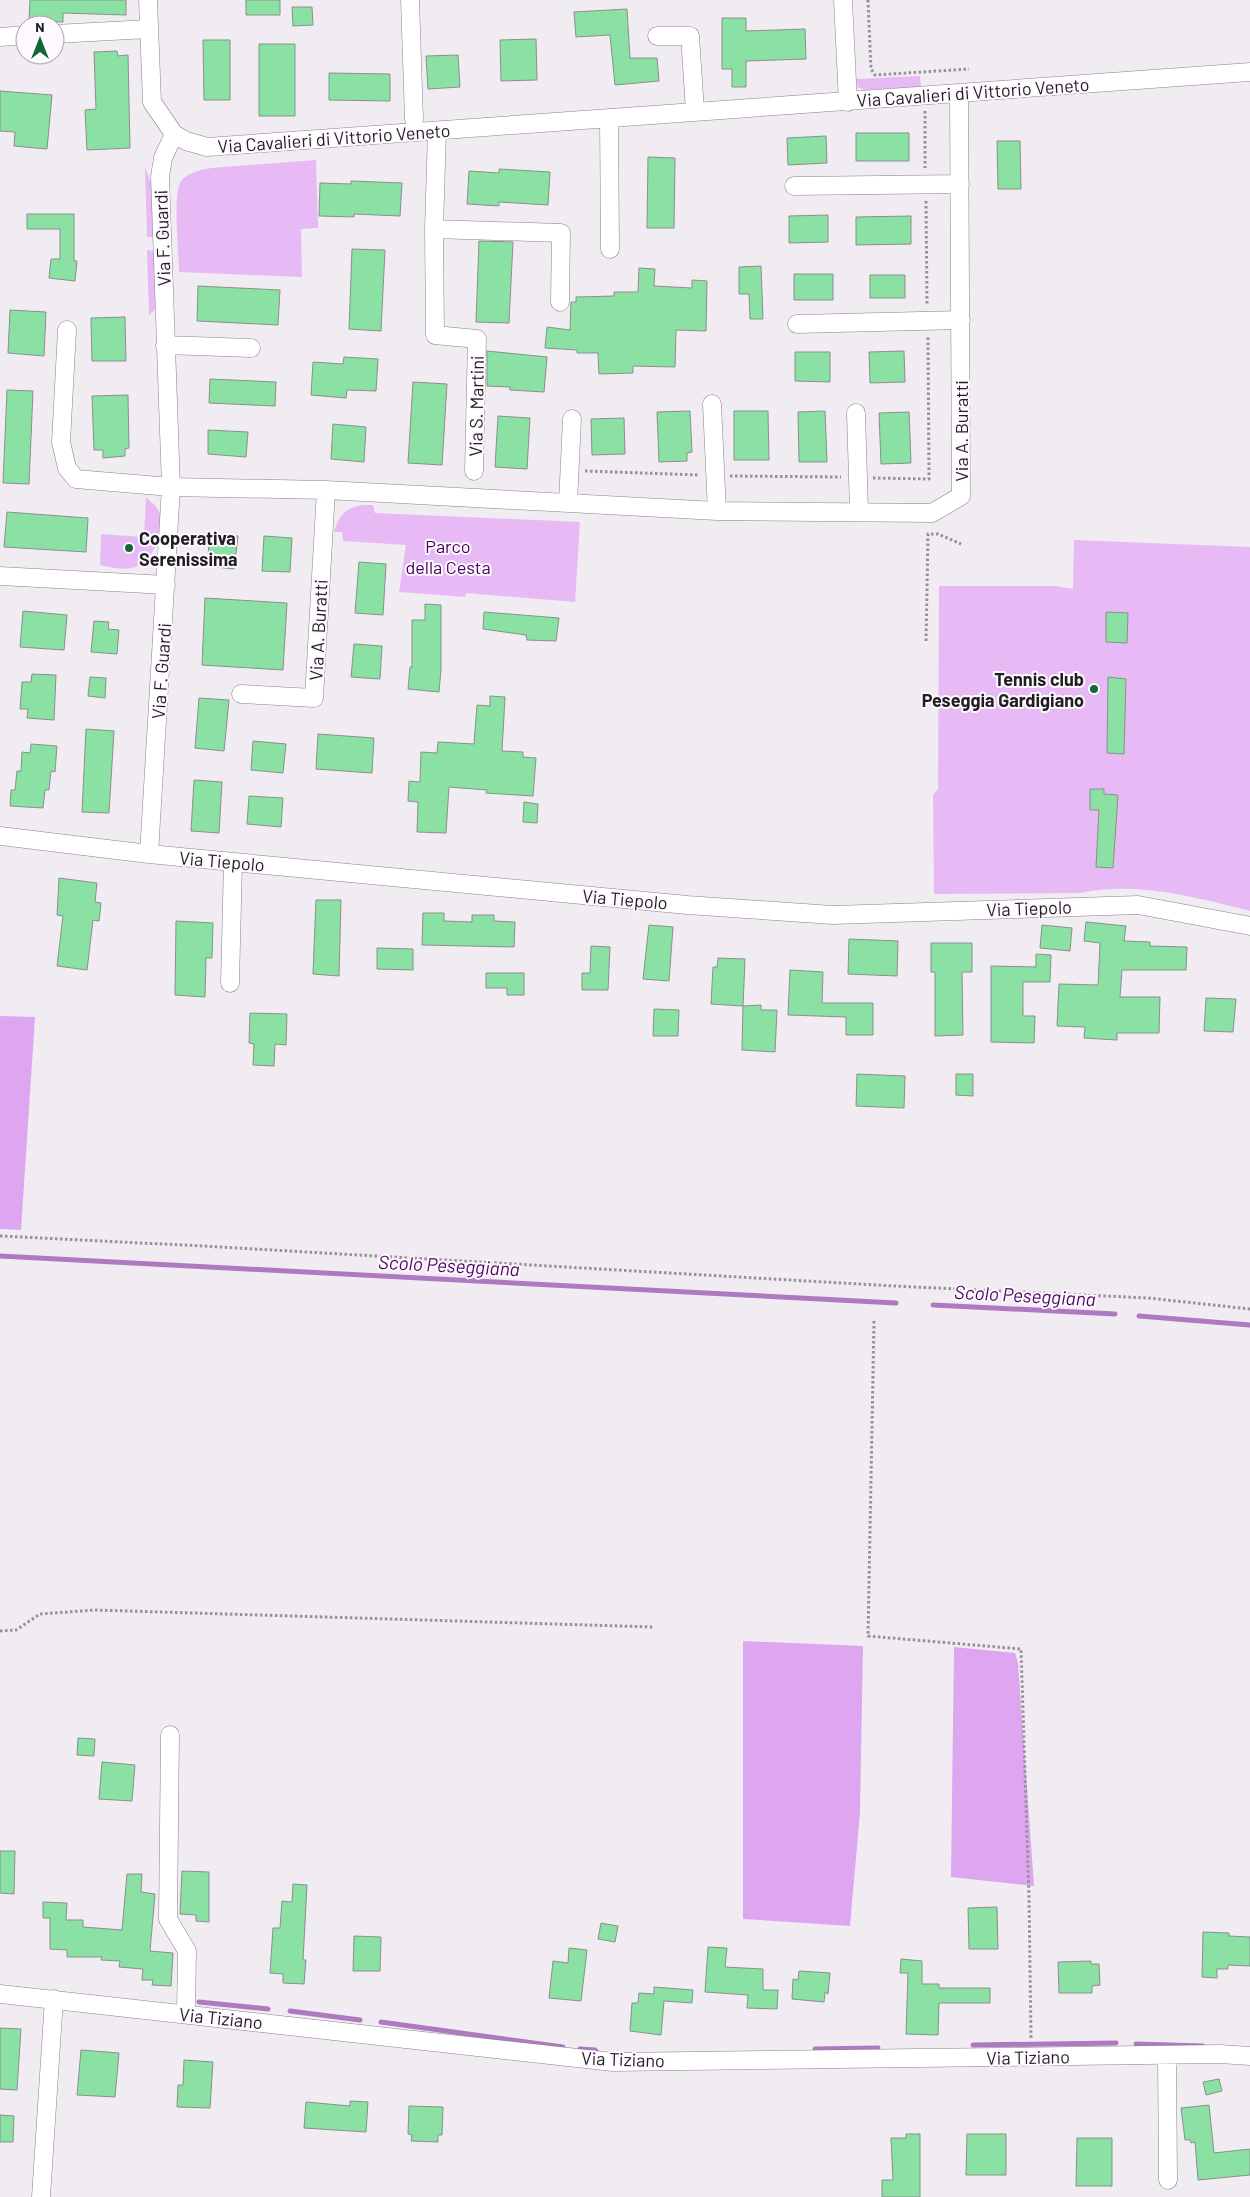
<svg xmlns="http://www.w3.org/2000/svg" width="1250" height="2197" font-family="Barlow,sans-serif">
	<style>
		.green { fill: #e7baf6 }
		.forest { fill: #dea6f0 }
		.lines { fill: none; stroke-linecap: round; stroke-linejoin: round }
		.stream { stroke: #ae79c0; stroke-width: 5 }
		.building { fill: #8be0a4; stroke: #8a908c }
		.minor-casing { stroke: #878388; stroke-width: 19 }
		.path { stroke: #959297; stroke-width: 3; stroke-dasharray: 2.5 2.5; stroke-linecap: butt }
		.minor { stroke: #fff; stroke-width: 18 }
		.poi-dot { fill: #136637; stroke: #fef9ff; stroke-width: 2 }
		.labels { text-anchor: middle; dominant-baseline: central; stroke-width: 4; stroke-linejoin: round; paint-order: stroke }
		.street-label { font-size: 18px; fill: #201e20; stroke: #fef9ff }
		.poi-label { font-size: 18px; font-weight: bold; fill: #201e20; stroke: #fef9ff; text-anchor: start }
		.park-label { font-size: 18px; fill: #49005b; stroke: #fef9ff }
		.water-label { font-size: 19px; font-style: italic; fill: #500762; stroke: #fef9ff }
	</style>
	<rect width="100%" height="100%" fill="#f0ecf2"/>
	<path class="green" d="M920,76L921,87L864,90L858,87L856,79Z
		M316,160L318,228L301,229L302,277L179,272C179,254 173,197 180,183C185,173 201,170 211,168Z
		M145,167L151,184L154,237H147Z
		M147,250L154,251L155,309L149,315Z
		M146,497C149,501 155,504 157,508C170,526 154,560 135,567C125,571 109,567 100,565L101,534L144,537Z
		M362,505H373L375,513L580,522L575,602L466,593L465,597L399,592L406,545L343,541L342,532H334C338,516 346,508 362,505Z
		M1074,540L1250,547V911C1194,897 1138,881 1080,893L934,894L933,795L938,789L939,586H1055L1073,589Z"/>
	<path class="forest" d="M0,1016L35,1017L21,1230L0,1229Z
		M743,1641L863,1646L860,1812L850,1926L743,1919Z
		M954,1647L1015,1653L1018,1663L1034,1886L951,1877Z"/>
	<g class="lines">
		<path class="stream" d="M0,1256L896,1303
			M933,1305L1115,1314
			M1139,1316L1250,1325
			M199,2002L268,2009
			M290,2011L360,2020
			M381,2022L563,2047
			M1136,2044L1203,2046
			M973,2045L1116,2043
			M580,2049L595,2050L598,2053
			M815,2049L878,2048"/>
	</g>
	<path class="building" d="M30,0H126V15L63,13V22L29,21Z
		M246,0H280V15H246Z
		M292,7H312L313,25L293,26Z
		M627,9L630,58H657L659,81L615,85L610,35L576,37L574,12Z
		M722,18H746V31L805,29L806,59L746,61V87H732V69H722Z
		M536,39L537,80L501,81L500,40Z
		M203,40H230V100H204Z
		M259,44H295V116H259Z
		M117,51L118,56L128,55L130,148L87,150L85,110L96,109L94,52Z
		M458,55L460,87L428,89L426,56Z
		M329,73L390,74V101L329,100Z
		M0,91L52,95L47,149L14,146L15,132L0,131Z
		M856,133H909V161H856Z
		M826,136L827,163L788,165L787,138Z
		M997,141H1020L1021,189H998Z
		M648,157L675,158L674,228H647Z
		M499,169L550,172L548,205L499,202V206L467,204L469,171L499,173Z
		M351,181L402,183L400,216L354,214V217L319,216L320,183L351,184Z
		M27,214H74V261H77L75,281L49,278L51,259H60V229H27Z
		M828,215V242L789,243V216Z
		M911,216V244L856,245V217Z
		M479,241L513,242L509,323L476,322Z
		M352,249L385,250L381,331L349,329Z
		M761,266L763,319H750L749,294H739V267Z
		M639,268L655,269L654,286L692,288V280L707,281L706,331L676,330L675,367L633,366V373L599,374L598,353H577V350L545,348L547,327L570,330L571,302H576V297L614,296V292H638Z
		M794,274H833V300H794Z
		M870,275H905V298H870Z
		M198,286L280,290L278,325L197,321Z
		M10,310L46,312L44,356L8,353Z
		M125,317L126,361H92L91,318Z
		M487,351L547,357L544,392L510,390V387L487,386Z
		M904,351L905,382L870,383L869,352Z
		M795,352H830V382L795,381Z
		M344,357L378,359L376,391L347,390L346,398L311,395L313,362L343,364Z
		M210,379L276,382L275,406L209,403Z
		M413,382L447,384L442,465L408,463Z
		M7,390L33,391L29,484L3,483Z
		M128,395L129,448L125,449V456L103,458V450H94L92,396Z
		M690,411L692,452L687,453V461L659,462L657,412Z
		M734,411H768L769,460H734Z
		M825,411L827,462H799L798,412Z
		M909,412L911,463L881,464L879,413Z
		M498,416L530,418L527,469L495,467Z
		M624,418L625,454L592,455L591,419Z
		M333,424L366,427L364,462L331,459Z
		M208,430L248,432L246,457L208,454Z
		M7,512L88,518L86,552L4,547Z
		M210,533L238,536L234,569L207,566Z
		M264,536L292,538L290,572L262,571Z
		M359,562L386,564L383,615L355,613Z
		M205,598L287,603L283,670L202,665Z
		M425,604L441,605V669L439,692L408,689L410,667H412V620H425Z
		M23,611L67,615L64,650L20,647Z
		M484,612L559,618L556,641L527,640L526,635L483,629Z
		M1106,612L1128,613L1127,643L1106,642Z
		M94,621L109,622L108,629L119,630L117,654L91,652Z
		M354,644L382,646L380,679L351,677Z
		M32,674L56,675L54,720L27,718L28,709H20L22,682H31Z
		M90,677L106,678L105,698L88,696Z
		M1108,677L1126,679L1124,754L1107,753Z
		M490,696L505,697L502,751L523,752V757L536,758L533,796L486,793L487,790L449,787L446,833L417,832L418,802L408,801L409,781L420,782L421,752L437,753L438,742L474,744L477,705L490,706Z
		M199,698L229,700L224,751L195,748Z
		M86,729L114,731L109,813L82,812Z
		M318,734L374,738L372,773L316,769Z
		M253,741L286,744L283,773L251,770Z
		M31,744L57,746L55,772L51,771L49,790H45L43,808L10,806L11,790H15L17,771H21L22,752L30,753Z
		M194,780L222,782L219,833L191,831Z
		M1090,789H1104V794L1118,795L1113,868L1096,867L1099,810H1090Z
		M249,796L283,798L281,827L247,824Z
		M524,802L538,804L537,823L523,822Z
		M59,878L97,883L95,902L101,903L99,921L93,920L87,970L57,966L63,916L57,915Z
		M316,900H341L339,976L313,974Z
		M423,913H444V921L472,922V915H494V921L515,922L514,947L422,945Z
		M176,921L213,923L212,958H206L205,997L175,995Z
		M1086,922L1126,926L1124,941L1150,942V946L1187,947L1186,970H1122L1120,997H1160L1159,1033H1117V1040L1084,1038L1085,1027L1057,1026L1059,984L1098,985L1100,943L1084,941Z
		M649,925L673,927L669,981L643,979Z
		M1042,925L1072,928L1070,951L1040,948Z
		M849,939L898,941L897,976L848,974Z
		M931,943H972V972H962L963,1035L935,1036V972H931Z
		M591,946L610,947L608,990H582V973H590Z
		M377,948L413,949V970L377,969Z
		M1036,954L1051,955L1050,982H1023V1016H1035L1034,1043L991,1042V966L1036,967Z
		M718,958L745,959L743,1006L711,1004L713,967H717Z
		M790,970L823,972L822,1003H873V1035H846V1017L788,1015Z
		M486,973H524V995H507V988H486Z
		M1206,998L1236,999L1233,1032L1204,1031Z
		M761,1005V1010H777L775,1052L742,1050L743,1006Z
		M654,1009L679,1010L678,1036H653Z
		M250,1013L287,1014L286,1045L275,1044L274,1066L253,1065L254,1044L249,1043Z
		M857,1074L905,1076L904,1108L856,1106Z
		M956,1074H973V1096L956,1095Z
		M78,1738L95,1739L94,1756L77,1755Z
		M102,1762L135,1765L132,1801L99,1799Z
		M0,1851H15L14,1894L0,1893Z
		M182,1871L209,1872V1922L196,1921V1915L180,1914Z
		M127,1874H142L141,1892L155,1894L150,1951L173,1953L171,1986L152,1985L153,1980H142L143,1969L119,1967L120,1961L101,1960L102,1957H67V1950L50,1949V1918H43V1902L67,1903L66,1920H83V1927L122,1930Z
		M293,1884L307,1885L303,1960H306L304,1984L283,1983V1974L270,1973L273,1928H280L282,1901L292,1902Z
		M997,1907L998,1949H969L968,1908Z
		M601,1923L618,1926L615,1942L598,1939Z
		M1203,1932L1229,1933V1936L1250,1937V1966L1228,1965V1969H1217V1978L1202,1977Z
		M354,1936L381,1937L380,1971H353Z
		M708,1947L727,1948L725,1967L763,1969V1990H778L777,2009L747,2008L748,1995L705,1992Z
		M569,1948L587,1950L581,2001L549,1998L553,1961L568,1963Z
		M901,1959L922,1961V1984H939V1988H990V2003H939L938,2035L906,2034L908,1973H900Z
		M1091,1961V1964H1099L1100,1985L1092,1986V1993H1059L1058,1962Z
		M799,1971L830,1973L828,1994L825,1992L824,2002L792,1999L793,1979L798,1980Z
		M654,1987L693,1990L692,2003L664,2001L661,2035L630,2031L632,2003H638L639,1993L654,1994Z
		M0,2028L21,2029L17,2090L0,2089Z
		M81,2050L119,2053L115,2097L77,2095Z
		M184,2060L213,2062L210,2108L177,2107L178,2085H183Z
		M1219,2079L1222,2091L1206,2095L1203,2082Z
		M350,2101L368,2102L366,2132L304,2128L306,2102L350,2106Z
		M1209,2105L1214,2153L1250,2149V2175L1198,2180L1195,2142L1191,2143L1190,2140H1185L1181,2108Z
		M409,2106L443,2107L442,2135H438V2142L411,2141L412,2135L408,2134Z
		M0,2115L14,2116L13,2142H0Z
		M906,2134H920V2197H882V2180H893L891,2138H906Z
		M967,2134H1006V2175H966Z
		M1077,2138H1112V2186H1076Z"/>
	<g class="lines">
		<defs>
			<path id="minor" d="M148,0L152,102L174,134L186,141L207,147L1250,72
				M410,0L414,119
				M843,0L848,102
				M55,34L149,29
				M657,36H690L695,111
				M0,37L25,35
				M609,118L610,249
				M437,131L434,229L435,335L477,339L474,471
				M794,186L960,184
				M434,229L561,233L560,302
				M797,324L961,320
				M67,330L61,442L67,468L76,479L171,487L326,490L717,511L932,513L961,496L959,93
				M165,345L251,348
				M712,404L717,511
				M856,413L859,511
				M568,503L572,419
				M0,576L166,585
				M241,694L314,698L326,490
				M0,836L149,854L687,905L833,915L1138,905L1250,926
				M149,854L171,487L160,177L163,158L174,134
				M230,983L233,862
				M170,1735L168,1919L187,1951L186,2014
				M0,1994L613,2062L1220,2054L1250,2056
				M1167,2055L1168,2180
				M41,2197L54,1999"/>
		</defs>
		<use href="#minor" class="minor-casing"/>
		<path class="path" d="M868,0L871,69L875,75L969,69
			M925,111V168
			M926,201L927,305
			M585,471L699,475
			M730,476L841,477
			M873,478L929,479L928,336
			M926,641L928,534H938L961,544
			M0,1236L203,1246L894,1286L1148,1298L1250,1309
			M874,1321L868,1636L1021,1649L1029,1896L1031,2039
			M0,1631L16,1630L40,1614L95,1610L653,1627"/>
		<use href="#minor" class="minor"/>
	</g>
	<g class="poi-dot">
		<circle cx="129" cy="548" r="5"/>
		<circle cx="1094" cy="689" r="5"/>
	</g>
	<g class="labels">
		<g class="street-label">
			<text transform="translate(973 92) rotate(-4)">Via Cavalieri di Vittorio Veneto</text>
			<text transform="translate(334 138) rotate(-4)">Via Cavalieri di Vittorio Veneto</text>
			<text transform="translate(162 238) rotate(-92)">Via F. Guardi</text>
			<text transform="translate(476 406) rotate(-89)">Via S. Martini</text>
			<text transform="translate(961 431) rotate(-90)">Via A. Buratti</text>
			<text transform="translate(318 630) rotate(-87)">Via A. Buratti</text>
			<text transform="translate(161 671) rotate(-86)">Via F. Guardi</text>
			<text transform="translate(222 861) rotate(5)">Via Tiepolo</text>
			<text transform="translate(625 899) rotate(5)">Via Tiepolo</text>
			<text transform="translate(1029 908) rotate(-2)">Via Tiepolo</text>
			<text transform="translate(221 2018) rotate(6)">Via Tiziano</text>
			<text transform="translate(1028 2057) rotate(-1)">Via Tiziano</text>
			<text transform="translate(623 2059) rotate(2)">Via Tiziano</text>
		</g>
		<g class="poi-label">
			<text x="139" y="538">Cooperativa<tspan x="139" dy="21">Serenissima</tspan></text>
			<text x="1084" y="679" text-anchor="end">Tennis club<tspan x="1084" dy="21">Peseggia Gardigiano</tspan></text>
		</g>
		<g class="park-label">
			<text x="448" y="546">Parco<tspan x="448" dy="21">della Cesta</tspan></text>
		</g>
		<g class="water-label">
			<text transform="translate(449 1265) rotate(3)">Scolo Peseggiana</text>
			<text transform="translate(1025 1295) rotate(3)">Scolo Peseggiana</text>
		</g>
	</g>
	<g transform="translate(40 40)"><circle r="24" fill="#fef9ff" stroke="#a5a1a6"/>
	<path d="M0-4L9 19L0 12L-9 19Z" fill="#136637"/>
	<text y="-8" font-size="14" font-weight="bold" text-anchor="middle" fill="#201e20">N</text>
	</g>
</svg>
